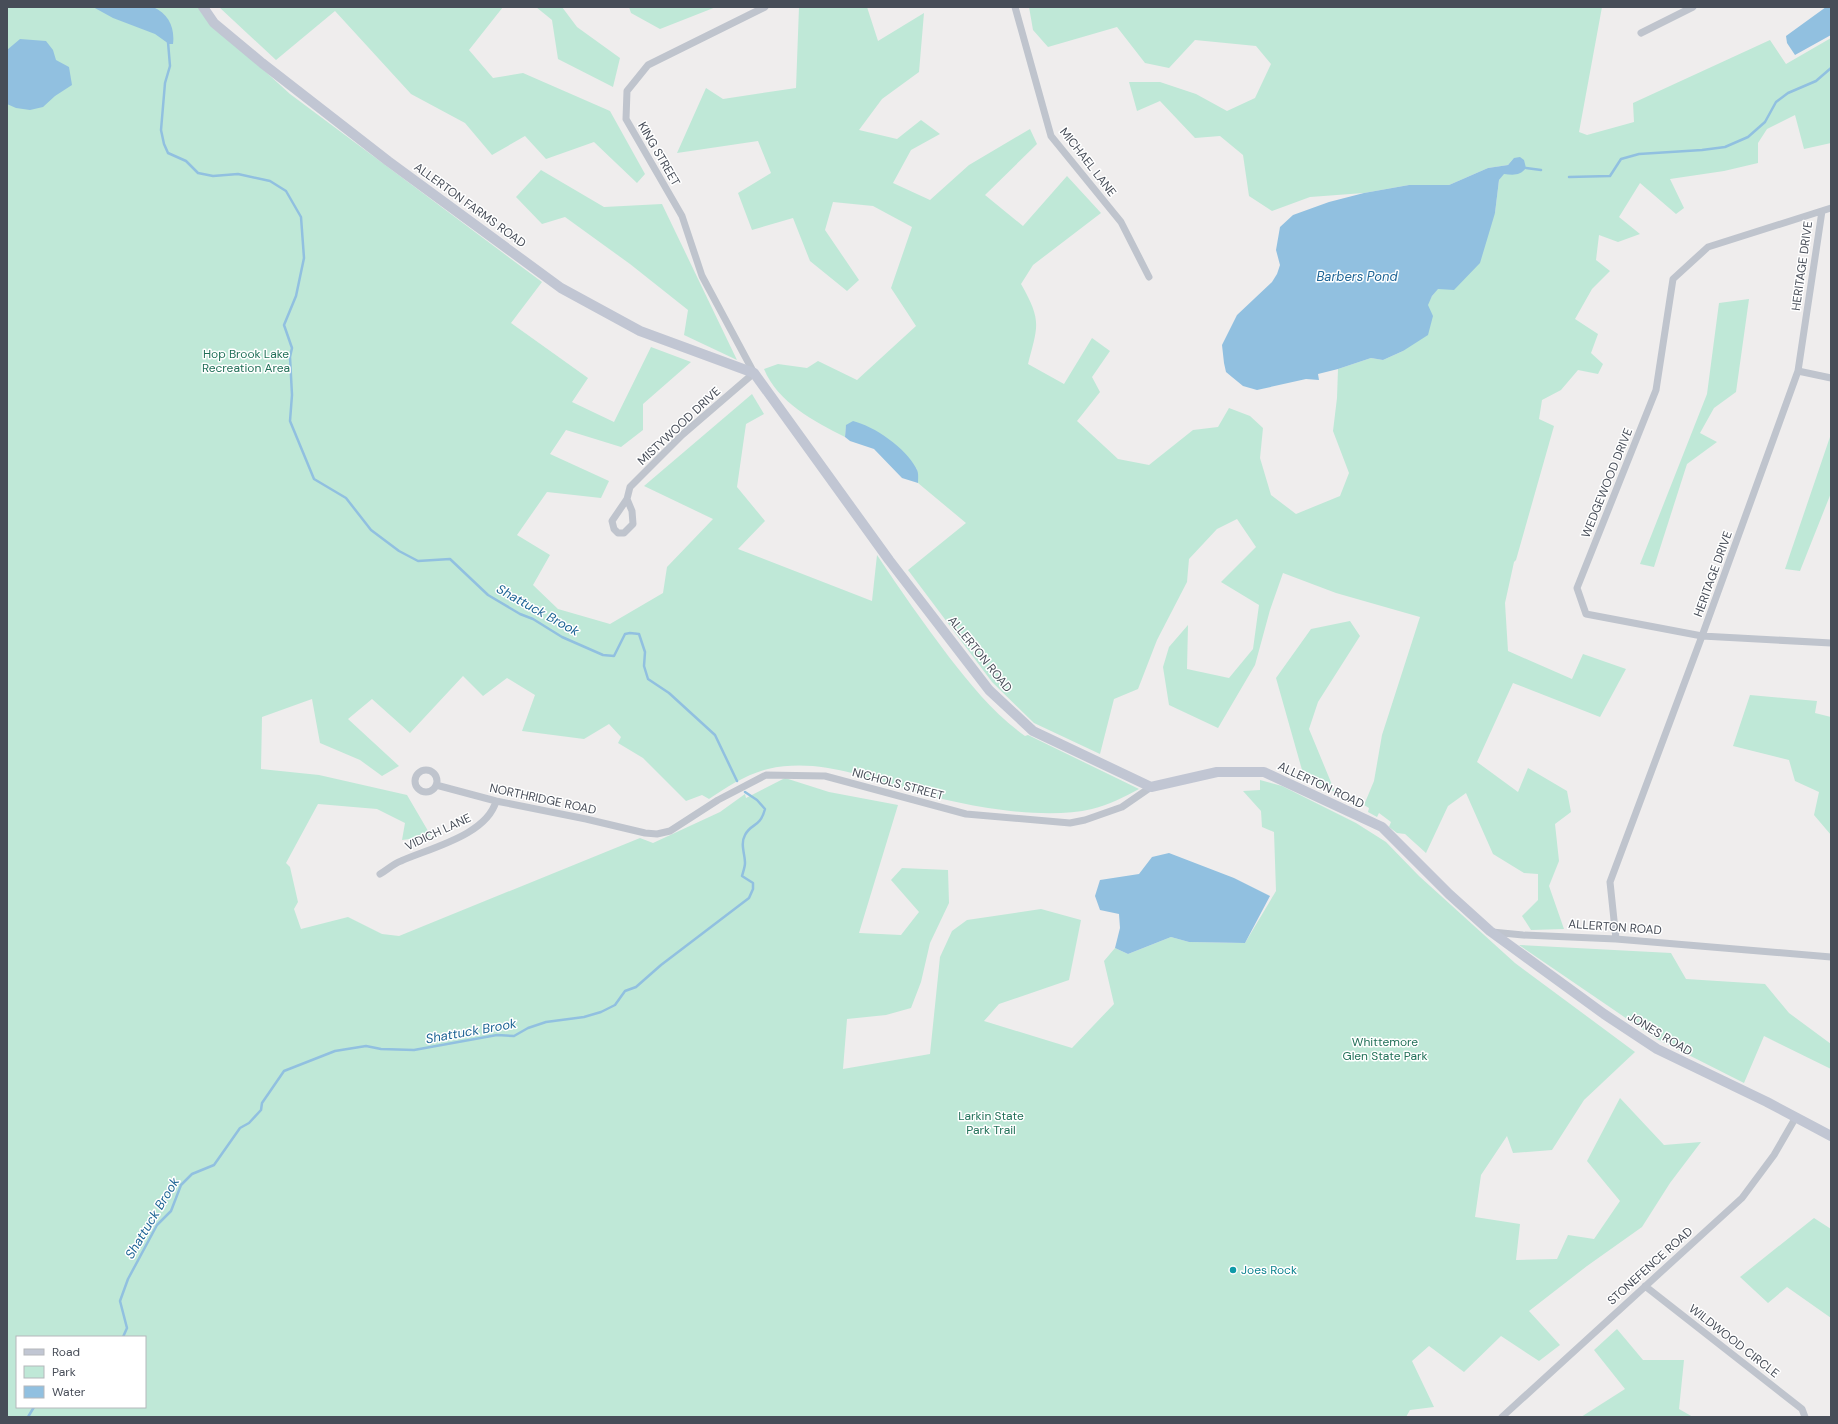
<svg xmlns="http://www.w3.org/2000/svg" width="1838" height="1424" font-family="'DM Sans',sans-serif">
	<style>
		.green { fill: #bfe8d7; fill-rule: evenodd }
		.water { fill: #91c0e0 }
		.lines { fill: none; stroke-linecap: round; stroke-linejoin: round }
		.stream { stroke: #91c0e0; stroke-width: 2.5 }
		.street { stroke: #bfc4cd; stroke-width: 7 }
		.secondary { stroke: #c1c6d3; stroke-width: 10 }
		.culture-dot { fill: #0f9aa8; stroke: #fff; stroke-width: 1.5 }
		.labels { text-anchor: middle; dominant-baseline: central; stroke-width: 3; stroke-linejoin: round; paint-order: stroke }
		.street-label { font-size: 12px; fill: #474d58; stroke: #fff }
		.park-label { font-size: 12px; fill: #217058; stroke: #fff }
		.culture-label { font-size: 12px; fill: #0d838f; stroke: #fff; text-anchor: start }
		.water-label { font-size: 13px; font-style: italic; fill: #1d6495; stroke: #fff }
	</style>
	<rect width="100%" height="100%" fill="#efeded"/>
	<path class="green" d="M7,7H198L203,15L290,94L542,282L511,323L588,378L572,402L614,422L651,347L691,362L643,404V430L621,447L566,430L550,454L609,481L601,498L547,492L517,535L550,555L533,585L558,609L610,624L663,593L667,567L713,519L644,486L752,394L764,414L746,424L737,487L765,521L738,549L872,601L877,555C900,590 924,624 949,657C971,685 995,715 1025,736L1028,735L1139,789C1124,797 1109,805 1092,809C1041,821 957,805 907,789C862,776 816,758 768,769C747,774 727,787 709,799L702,795L686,801L643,758L618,743L621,737L609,724L584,739L522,731L535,695L507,678L483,696L463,676L410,733L372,699L348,719L399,766L382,776L360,760L320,743L312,699L262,717L261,769L319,775L407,795L431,836L402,840L405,823L377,809L318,804L286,863L290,867L298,902L294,909L301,929L348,917L382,934L399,936L640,838L653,843L720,812L745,794L746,798L785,778L829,792L898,805L859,933L901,935L919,912L891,880L902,868L948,870L949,903L930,943L921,982L911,1008L886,1015L847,1019L843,1069L930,1054L940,957L952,931L967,920L1041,909L1081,920L1069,980L999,1004L984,1021L1072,1048L1114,1004L1104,961L1115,948L1128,954L1171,937L1189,942L1245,943L1276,891L1274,832L1262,827L1261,811L1243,791L1260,790V780L1282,786L1356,823L1386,842L1419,876L1515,963L1635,1052L1584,1100L1552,1150L1513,1153L1507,1136L1481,1175L1475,1217L1520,1224L1516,1260L1557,1259L1568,1235L1594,1239L1620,1201L1587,1161L1620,1098L1664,1145L1701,1142L1670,1183L1642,1227L1587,1266L1529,1311L1560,1345L1539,1361L1501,1336L1464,1372L1429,1346L1412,1361L1434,1407L1410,1410L1406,1417H7ZM17,1337H145V1407H17Z
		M219,7H503L469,50L493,78L523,73L610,111L645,174L637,183L594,142L546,159L525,136L492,155L465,123L411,94L335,11L276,60Z
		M536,7H562L577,27L620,58L613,87L558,59L552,20Z
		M629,7H716L660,29L631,13Z
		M799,7H867L878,41L924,13L919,72L882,99L859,130L897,139L921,120L940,134L911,150L893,183L930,200L969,165L1030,129L1037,144L985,195L1023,226L1067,176L1101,213L1033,265L1021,284C1042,321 1038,325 1028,364L1064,384L1092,338L1110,351L1092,377L1100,392L1077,421L1118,459L1149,465L1193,430L1218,427L1229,408L1250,416L1263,428L1260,458L1271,495L1296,514L1340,496L1349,473L1333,431L1337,398L1338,369L1371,358L1383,360L1403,351L1432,296L1495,213L1499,180L1513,159L1508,165L1488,168L1449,185H1409L1364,193L1310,197L1272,211L1249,196L1243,155L1220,136L1195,138L1160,101L1137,111L1129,82H1160L1196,94L1227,111L1255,98L1271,64L1256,46L1195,40L1169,68L1145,63L1117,27L1048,47L1033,30L1029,7H1602L1579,132L1587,135L1634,122L1633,103L1770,40L1786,64L1831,38V143L1804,149L1795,115L1767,129L1758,143V163L1724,171L1670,179L1684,208L1676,214L1640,183L1619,217L1640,234L1618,242L1599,235L1596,260L1610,271L1592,289L1575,319L1598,334L1591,353L1603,364L1598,374L1578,370L1561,390L1542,400L1539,419L1554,426L1516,560L1514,562L1505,603L1508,651L1572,679L1583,654L1626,669L1600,717L1513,683L1477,762L1518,792L1528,768L1567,791L1571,812L1555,824L1559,861L1549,886L1564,929L1531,930L1522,916L1538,900V874L1524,873L1493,854L1466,793L1448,806L1426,853L1405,834L1397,833L1389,827L1391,822L1379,813L1377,817L1368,812L1369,808L1364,805L1374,781L1382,735L1420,617L1336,593L1283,573L1270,610L1255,665L1218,728L1169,705L1163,667L1169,647L1188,625L1187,669L1229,678L1253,649L1259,605L1221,582L1256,547L1237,519L1217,529L1189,559L1187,582L1157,640L1138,689L1114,699L1100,754L1034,723L992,682L908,570L966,523L918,483L917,469L846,426L845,437C814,421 778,403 764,369L778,364L807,368L818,361L857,380L916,326L891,288L912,227L873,206L833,202L825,230L859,280L847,291L810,261L793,218L752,230L738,193L771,173L758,141L677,153L706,88L723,99L796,88Z
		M541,170L604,207L662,204L737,360L684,335L688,310L630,264L565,217L542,224L516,197Z
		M1749,299L1736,392L1714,408L1700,433L1717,442L1687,464L1654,567L1640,564L1707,394L1719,303Z
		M1831,434V493L1800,571L1785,569Z
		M1350,621L1360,636L1318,702L1309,729L1335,792L1304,777L1276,678L1311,629Z
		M1750,695L1817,701L1815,713L1831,717V835L1814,815L1819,792L1795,781L1789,760L1733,746Z
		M1519,945L1671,953L1686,979L1765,984L1789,1013L1831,1044V1069L1764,1036L1744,1083L1655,1038Z
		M1814,1218L1831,1229V1318L1787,1287L1768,1303L1740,1277Z
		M1617,1329L1643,1360H1684L1679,1409L1693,1417H1581L1625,1389L1594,1350Z"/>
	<path class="water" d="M93,7H153C169,14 175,28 173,44H169L155,34L113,18Z
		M1826,7H1831V35L1795,55L1787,43L1786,36Z
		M20,39L46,41L53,50L56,60L69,67L72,85L55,96L43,107L30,110L16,108L7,104V50Z
		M1520,157L1524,160L1526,168C1520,176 1513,175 1504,174L1499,180L1495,213L1480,263L1454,290L1438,289L1432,296L1428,305L1433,316L1428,335L1403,351L1383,360L1371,358L1338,369L1318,374L1319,380L1306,379L1257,390L1243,386L1232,377L1226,372L1224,363L1222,345L1237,315L1272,282L1277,274L1280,265L1276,250L1280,227L1293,215L1329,202L1364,193L1409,185H1449L1488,168L1508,165L1514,158Z
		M853,421C874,426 906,448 916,468C919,472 918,478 918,483L902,478L874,449L850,441L845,437L846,425Z
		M1169,853L1234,878L1270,896L1245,943L1189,942L1171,937L1128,954L1115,948L1120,928L1119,914L1100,910L1095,896L1100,880L1139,874L1152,857Z"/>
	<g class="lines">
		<path class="stream" d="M168,42L170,66L165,83L161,130L164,144L168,153L186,161L198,173L213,176L238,174L270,181L286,191L301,217L304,258L296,296L284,325L292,348L290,357L292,395L290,421L314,479L346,498L371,530L399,551L418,561L450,559L488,595L520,614L533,619L562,637L603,655L614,656L625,634L630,633L639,634L645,652L644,666L648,679L669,693L715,735L737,781
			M1526,168L1541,170
			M1569,177L1610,176L1621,159L1639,154L1702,150L1725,147L1748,137L1765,122L1776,102L1788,93L1816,81L1831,68
			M123,1337L127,1328L120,1301L128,1279L157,1225L171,1211L181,1185L192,1174L214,1165L240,1128L249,1123L261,1110L262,1103L284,1071L335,1051L366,1046L381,1049L414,1050L497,1035L514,1036L528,1028L546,1022L584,1017L601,1012L615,1005L625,991L636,987L661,965L749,898L753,889V883L742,876C743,872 745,867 745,863C745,854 740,844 745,835C751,823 760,828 765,809L757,800L745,792
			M28,1417L34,1407"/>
		<path class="street" d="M1015,7L1051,136L1121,222L1149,277
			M1641,33L1693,7
			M1831,208L1708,247L1673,279L1656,390L1577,588L1586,614L1702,636L1831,643
			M1798,371L1831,378
			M627,499L632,511L633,524L624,533H618L614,529L612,521L627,499L630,487L682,435L754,373L702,276L682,216L626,119L627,91L648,65L765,7
			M415 781a11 11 0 1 1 22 0a11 11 0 1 1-22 0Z
			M436,785L496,801L586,819L645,833L657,834L670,831L718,800L766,775L825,776L966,814L1070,823L1085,820L1122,807L1151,787
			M380,874C387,870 393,864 401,861C430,848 487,835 496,801
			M1492,932L1523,935L1616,939L1831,957
			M1616,939L1610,882L1702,636L1798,371L1822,211
			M1645,1286L1802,1409L1805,1417
			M1502,1417L1742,1198L1774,1155L1796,1117"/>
		<path class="secondary" d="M203,7L214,23L262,63L388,161L561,288L640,331L754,373L889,560L989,690L1033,731L1151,787L1217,772H1264L1382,827L1449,894L1490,931L1604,1014L1657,1049L1767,1102L1831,1136"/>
	</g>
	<circle class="culture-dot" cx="1233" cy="1270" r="4"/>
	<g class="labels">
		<g class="street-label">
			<text transform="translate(659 154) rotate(60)">KING STREET</text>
			<text transform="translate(1088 162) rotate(52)">MICHAEL LANE</text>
			<text transform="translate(470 205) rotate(36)">ALLERTON FARMS ROAD</text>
			<text transform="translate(1802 266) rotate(-82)">HERITAGE DRIVE</text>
			<text transform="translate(679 426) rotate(-43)">MISTYWOOD DRIVE</text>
			<text transform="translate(1607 483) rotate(-68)">WEDGEWOOD DRIVE</text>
			<text transform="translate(1713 574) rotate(-70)">HERITAGE DRIVE</text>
			<text transform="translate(980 654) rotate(51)">ALLERTON ROAD</text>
			<text transform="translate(898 784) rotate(15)">NICHOLS STREET</text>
			<text transform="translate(1321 785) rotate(25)">ALLERTON ROAD</text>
			<text transform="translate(543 799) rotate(12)">NORTHRIDGE ROAD</text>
			<text transform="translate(438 832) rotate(-25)">VIDICH LANE</text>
			<text transform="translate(1615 927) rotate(4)">ALLERTON ROAD</text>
			<text transform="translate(1660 1034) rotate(31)">JONES ROAD</text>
			<text transform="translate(1650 1266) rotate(-42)">STONEFENCE ROAD</text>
			<text transform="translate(1734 1341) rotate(38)">WILDWOOD CIRCLE</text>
		</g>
		<g class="park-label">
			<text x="246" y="354">Hop Brook Lake<tspan x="246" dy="14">Recreation Area</tspan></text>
			<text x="1385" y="1042">Whittemore<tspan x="1385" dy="14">Glen State Park</tspan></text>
			<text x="991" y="1116">Larkin State<tspan x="991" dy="14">Park Trail</tspan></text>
		</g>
		<g class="culture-label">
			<text x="1241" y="1270">Joes Rock</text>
		</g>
		<g class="water-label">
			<text x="1357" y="276">Barbers Pond</text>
			<text transform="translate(538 610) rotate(29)">Shattuck Brook</text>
			<text transform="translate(471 1031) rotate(-10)">Shattuck Brook</text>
			<text transform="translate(152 1218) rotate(-59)">Shattuck Brook</text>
		</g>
	</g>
	<rect width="1838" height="1424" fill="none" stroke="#474d58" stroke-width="16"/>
	<rect x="16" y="1336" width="130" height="72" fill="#ffffff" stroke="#b5b8bc"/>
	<rect x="24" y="1349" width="20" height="6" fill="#c1c6d3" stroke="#b5b8bc"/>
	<text x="52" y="1356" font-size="12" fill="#474d58">Road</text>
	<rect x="24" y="1366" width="20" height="12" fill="#bfe8d7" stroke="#b5b8bc"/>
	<text x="52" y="1376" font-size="12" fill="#474d58">Park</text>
	<rect x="24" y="1386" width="20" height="12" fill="#91c0e0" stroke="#b5b8bc"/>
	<text x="52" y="1396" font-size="12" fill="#474d58">Water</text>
</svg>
